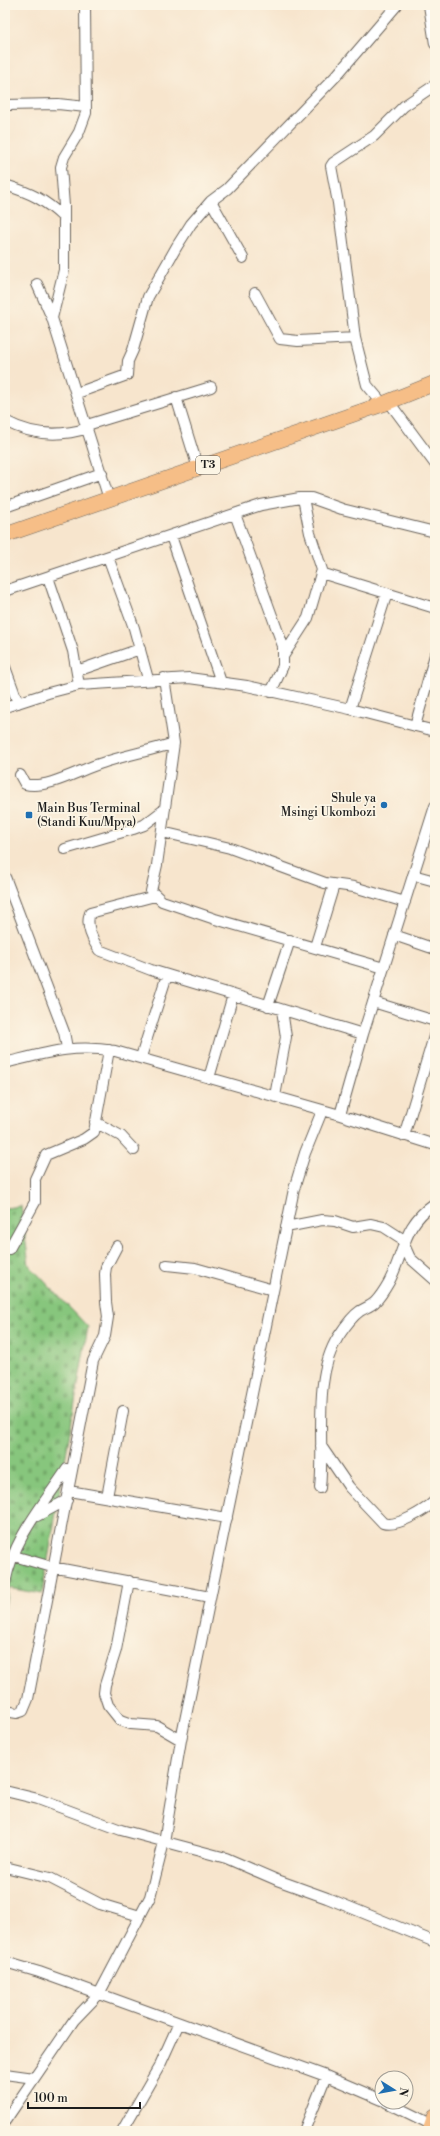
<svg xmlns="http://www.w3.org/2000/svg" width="440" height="2136" font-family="'Libre Bodoni',serif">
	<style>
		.cemetery { fill: url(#cemetery-stones); stroke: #52714c }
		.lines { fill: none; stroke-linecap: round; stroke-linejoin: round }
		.minor-casing { stroke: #69625a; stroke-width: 12 }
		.highway-casing { stroke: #69625a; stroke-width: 16 }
		.minor { stroke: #fff; stroke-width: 10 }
		.highway { stroke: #f6be87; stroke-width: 15 }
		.poi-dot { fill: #1f6fb2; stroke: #fcf5e5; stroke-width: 1.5 }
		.labels { text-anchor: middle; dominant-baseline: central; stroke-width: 3.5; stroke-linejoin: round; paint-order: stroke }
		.shield { fill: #fcf5e5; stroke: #5f5d58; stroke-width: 1 }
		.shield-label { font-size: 11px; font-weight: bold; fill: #1c1c1c }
		.poi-label { font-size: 12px; fill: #1c1c1c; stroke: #fcf5e5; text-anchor: end }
	</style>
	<defs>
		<pattern id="cemetery-stones" width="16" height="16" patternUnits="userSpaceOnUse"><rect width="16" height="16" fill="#87c67d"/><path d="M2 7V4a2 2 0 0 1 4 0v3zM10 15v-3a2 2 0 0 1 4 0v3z" fill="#74aa6b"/></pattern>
	</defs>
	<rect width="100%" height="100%" fill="#fcf5e5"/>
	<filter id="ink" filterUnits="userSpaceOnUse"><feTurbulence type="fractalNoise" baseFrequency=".025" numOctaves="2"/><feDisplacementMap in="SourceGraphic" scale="8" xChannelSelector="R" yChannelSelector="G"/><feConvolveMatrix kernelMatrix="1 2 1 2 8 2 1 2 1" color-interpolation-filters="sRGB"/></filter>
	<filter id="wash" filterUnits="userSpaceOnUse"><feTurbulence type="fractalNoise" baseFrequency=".012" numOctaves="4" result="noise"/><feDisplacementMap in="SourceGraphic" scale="16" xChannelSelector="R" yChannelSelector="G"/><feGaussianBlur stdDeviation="0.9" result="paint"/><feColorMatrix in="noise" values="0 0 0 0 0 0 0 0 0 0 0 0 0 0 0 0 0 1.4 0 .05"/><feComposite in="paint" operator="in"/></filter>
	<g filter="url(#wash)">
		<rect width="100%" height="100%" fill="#f7e5cd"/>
		<path class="cemetery" d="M21,1206L29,1265L88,1327L42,1594L8,1588L5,1608V1208Z"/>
	</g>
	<g filter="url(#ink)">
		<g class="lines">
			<defs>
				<path id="minor" d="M85,5L86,113L79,132L64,157L61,167L64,206V270L52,318L109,499
					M429,5L435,44
					M5,105L58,104L86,107
					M5,185C31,193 44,199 64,218
					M211,201L243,258
					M37,284L52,318
					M255,293L280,339L298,341L355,338
					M77,393L127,375L128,361L133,350L148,297L177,246L191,224L211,201L227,189L336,76L397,5
					M176,397L198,468
					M389,402L435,464
					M383,404L367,385L355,338L338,203L331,166L333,163L374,136L404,106L435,85
					M5,421C31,435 60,437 88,428
					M87,425L211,387
					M5,507L102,473
					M235,514L283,646V666L271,692
					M171,536L221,682
					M108,557L134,628L148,679
					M321,573L435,608
					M48,577L73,651L79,685
					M5,591L261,505L300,498H311L342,509L435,532
					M284,655L308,618L322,570L310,533L303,498
					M5,667L18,703
					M77,671L140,649
					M164,678L174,743L157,865L151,891L162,901L215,919L384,968
					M5,707L48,693L79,685L189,678L247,686L350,709L435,731
					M350,709L387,593
					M415,726L435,655
					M20,775L25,784C47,790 81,769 102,763C126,755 150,751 174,743
					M162,832L230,848L325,883L354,887L405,902
					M65,849L133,829L144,825L165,809
					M413,875L435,881
					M5,877L64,1032L67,1048
					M155,896L90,913C85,925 93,941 99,950L151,970L363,1034
					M394,935L435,949
					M315,947L334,885
					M373,1002L435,1021
					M268,1006L290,940
					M141,1057L167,975
					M5,1063C46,1053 72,1044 115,1051L340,1115L435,1145
					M209,1078L233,995
					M275,1096L286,1037L282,1010
					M340,1115L363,1034L435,806
					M95,1122L121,1136L134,1150
					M404,1136L435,1033
					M286,1227L322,1220L335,1221L353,1227L371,1224L384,1227L401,1238L410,1258L435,1280
					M9,1249L35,1202V1179L46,1155L84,1139L94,1132L109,1050
					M167,1265L195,1268L273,1290
					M321,1446L349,1487L383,1523C397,1528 425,1510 435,1501
					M320,1488C325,1442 312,1378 338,1337C344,1328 351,1317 360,1311C365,1308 371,1306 375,1302C381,1296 385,1289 389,1282C406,1249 402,1226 435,1203
					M69,1491L227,1518
					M107,1497L123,1411
					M37,1516L67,1500
					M14,1556L52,1567L210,1597
					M129,1581L116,1650L105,1685L104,1693L108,1705L120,1720L131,1724L157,1726L181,1740
					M5,1583C14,1537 42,1507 67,1469
					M5,1711L17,1713L23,1711L28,1699L93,1361L105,1336L108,1317L106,1302L105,1274L106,1267L117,1246
					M5,1791L38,1799L121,1830L226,1858L277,1880L327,1898L435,1942
					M5,1867L50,1878L100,1904L140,1916
					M5,1962L39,1972L326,2076L382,2100
					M5,2074L34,2078
					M386,2102L435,2126
					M5,2121L74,2020L99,1994L150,1897L164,1842L181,1740L294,1189L305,1153L322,1111
					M122,2131L160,2065L179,2023
					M304,2131L326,2076"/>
				<path id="highway" d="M5,535L383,404L435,383
					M430,2131L435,2117"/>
			</defs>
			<use href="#minor" class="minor-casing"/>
			<use href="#highway" class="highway-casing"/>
			<use href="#minor" class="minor"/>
			<use href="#highway" class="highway"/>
		</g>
	</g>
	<g class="poi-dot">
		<circle cx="384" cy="805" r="4"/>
		<rect x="25" y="811" width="8" height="8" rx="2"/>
	</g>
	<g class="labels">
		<rect class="shield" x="196" y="456" width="24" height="18" rx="3"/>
		<g class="shield-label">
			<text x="208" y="465">T3</text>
		</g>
		<g class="poi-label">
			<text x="376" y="798">Shule ya<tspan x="376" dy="14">Msingi Ukombozi</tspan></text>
			<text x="37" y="808" text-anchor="start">Main Bus Terminal<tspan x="37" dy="14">(Standi Kuu/Mpya)</tspan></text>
		</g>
	</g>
	<rect width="440" height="2136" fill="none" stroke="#fcf5e5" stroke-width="20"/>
	<g transform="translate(394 2090) rotate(101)"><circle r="19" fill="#fcf5e5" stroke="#a29e95"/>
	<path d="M0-3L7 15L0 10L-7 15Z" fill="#1f6fb2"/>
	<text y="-6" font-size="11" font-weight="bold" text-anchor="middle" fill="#1c1c1c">N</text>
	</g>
	<path d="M28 2102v6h112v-6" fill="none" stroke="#1c1c1c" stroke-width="2"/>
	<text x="34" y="2102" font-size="12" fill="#1c1c1c" stroke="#fcf5e5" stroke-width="3" paint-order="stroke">100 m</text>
</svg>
